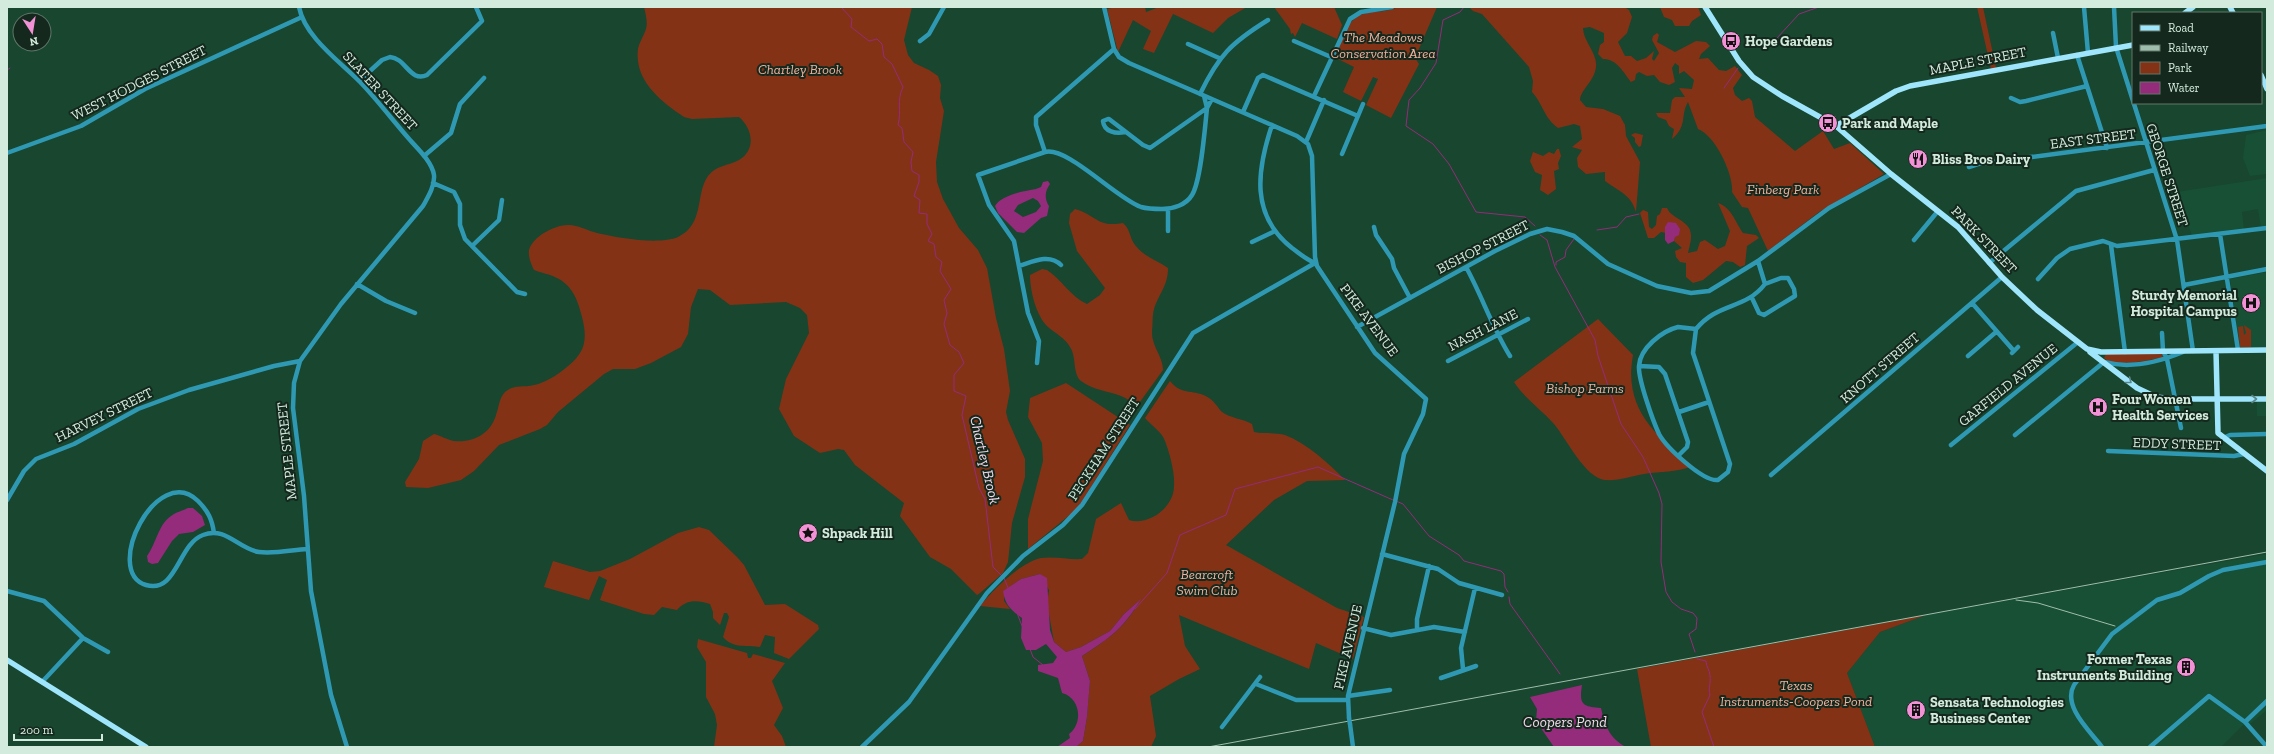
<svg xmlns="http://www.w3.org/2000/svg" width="2274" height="754" font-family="'Zilla Slab',serif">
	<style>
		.built { fill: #175035 }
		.green { fill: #843215 }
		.water { fill: #942b7b; fill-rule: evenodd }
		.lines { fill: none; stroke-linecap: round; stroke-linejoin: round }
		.stream { stroke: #942b7b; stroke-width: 1 }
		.minor { stroke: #2f99b4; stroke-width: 4.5 }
		.major { stroke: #9fe6fc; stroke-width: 5.5 }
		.rail { stroke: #9fbdac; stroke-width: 1 }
		.minor-bridge { stroke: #2f99b4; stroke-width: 4.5 }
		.oneway { stroke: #5a878c }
		.labels { text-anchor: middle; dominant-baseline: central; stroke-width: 4; stroke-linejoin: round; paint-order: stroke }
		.park-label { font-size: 14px; font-style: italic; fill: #efb19d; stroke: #14281d }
		.poi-label { font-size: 14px; font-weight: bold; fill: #d3ebdc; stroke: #14281d; text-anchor: start }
		.street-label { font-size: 14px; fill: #d3ebdc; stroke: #14281d }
		.water-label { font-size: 15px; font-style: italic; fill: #f4d8eb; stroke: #14281d }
	</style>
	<rect width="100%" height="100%" fill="#18462f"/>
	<path class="built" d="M2267,130V174L2250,176L2243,158L2246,135Z
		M2267,178V226L2261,227L2258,209L2242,212L2244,229L2192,236L2177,192Z
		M2267,272V347L2240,348L2230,279Z
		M2257,402H2267V416H2257Z
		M2267,554V710L2250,724L2248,722L2241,727L2221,747H1875L1847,673L1880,632L1926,615Z"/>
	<path class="green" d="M644,7H912L904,40L908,55L914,63L929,70L938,76L941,85L940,98L944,111L936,162L937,182L943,199L959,228L978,250L987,268L996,318L1004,349L1010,391L1006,412L1008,420L1025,459V477L1012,523L1008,562L1003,573L980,593L977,595L951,569L930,557L900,516L904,503L855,465L844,450L838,449L820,453L794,436L779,409L786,379L809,333L807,315L800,308L786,302L730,305L710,290L698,289L691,307L688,334L681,347L651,363L635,369H613L604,374L558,412L547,425L540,429L499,445L474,471L461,480L428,488L406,487L405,482L419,459L423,441L434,434C441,436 448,440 454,441C474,443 491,433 496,415C499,407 499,398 505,392C514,384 523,388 534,385C548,383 573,365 580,353C587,342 585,329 582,317C578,301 573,286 557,278C550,274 541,273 534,270C531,264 528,257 529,250C533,236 555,225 568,225C579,225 588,231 597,233C618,238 659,245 678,237C705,224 695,194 708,176C716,165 728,166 739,160C757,149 752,128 739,117L692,119L684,117C660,101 634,80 638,49C639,43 642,39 644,34C649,25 646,16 644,7Z
		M1117,7H1145L1146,12L1159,7H1247L1228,18L1213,33L1173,14L1154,53L1143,49L1151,31L1133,20L1118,52L1107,9Z
		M1274,7H1334L1342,25L1337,39L1302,23L1295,37L1293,33L1291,34L1290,29Z
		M1398,7H1437L1415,58L1419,64L1391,118L1366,105L1378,79L1373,77L1361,101L1343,92L1354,67L1334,57C1342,41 1347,16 1367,13C1377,11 1388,12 1398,7Z
		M1469,7H1624L1629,10L1632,17L1627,33L1618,42L1625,56H1631L1637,61L1646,58L1654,51L1652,59L1654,61L1659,53L1652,40L1653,36L1657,33L1659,35L1657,42L1675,52L1696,41L1706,42L1710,46L1701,54L1699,59L1708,58L1719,70L1726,71L1735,66L1742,75L1733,88L1735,95L1742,101L1749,98L1752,101L1755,117L1795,151L1823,131L1834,149L1850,143L1884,174L1819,212L1768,251L1748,208L1742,207L1732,192C1734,175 1715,135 1698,129L1688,102C1680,115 1688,126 1672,139L1674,129L1669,126L1666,120L1658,117L1656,113H1670L1672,100L1675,97H1685L1679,88L1692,89L1694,80L1684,71L1679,74V66L1675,63L1672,68L1675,82L1669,85L1660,82L1654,75L1647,76L1639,72L1636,74L1635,80L1631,82C1624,73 1616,58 1603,59L1598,54L1600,45L1604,42V33L1590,27L1583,28C1583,41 1598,54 1596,67C1594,82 1581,89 1580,100L1586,107L1603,109L1620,116L1625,125L1626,136L1640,162L1636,212C1631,194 1618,191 1605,181V172L1586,174L1578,167L1577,158L1582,150L1572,147L1582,139L1580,126L1574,124L1558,128C1544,118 1543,104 1532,92L1533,81L1529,67L1482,14L1473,11Z
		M1660,7H1698L1701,15L1692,21L1689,26H1675L1672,20L1664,17Z
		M1977,7H1983L1996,68L1991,69Z
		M1635,133L1643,135L1641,146L1639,147L1635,142V138L1631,135Z
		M1557,149H1559L1561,156L1558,163L1559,169L1554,171L1556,189L1548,195L1540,190L1542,175L1535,172L1530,161L1533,152L1543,156L1549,152L1554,154Z
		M1718,203C1732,208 1735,222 1743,233L1756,235L1759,238L1747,246L1745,265L1740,267L1733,262L1726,261L1703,280L1693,283L1686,277V263L1680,262L1676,257L1675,251L1682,248L1674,241L1675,237L1665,227L1666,233L1661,232L1654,238H1648L1640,213L1643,210L1648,212L1649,227L1652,229L1656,225L1657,216L1660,214L1662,208H1667C1672,220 1692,220 1691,237C1691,242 1689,248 1688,253L1697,251L1700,242L1705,240L1718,249L1725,246L1730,231Z
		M1075,209C1096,215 1098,228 1123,223C1131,230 1129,237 1135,245C1144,257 1157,260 1168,268C1168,286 1159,293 1154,309C1152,316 1153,324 1152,331C1151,346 1163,356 1163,370L1137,406C1132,403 1127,398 1121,396C1108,391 1093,390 1081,381C1072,373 1077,357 1070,347C1065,338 1055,333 1048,327C1036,316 1030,290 1030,275L1042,269L1047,270C1062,280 1071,297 1087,304L1100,295L1105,288L1077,251L1069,223L1070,214Z
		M1598,319L1633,355C1623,409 1656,436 1693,466C1674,473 1662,471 1644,474C1632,476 1618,481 1605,480C1585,478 1566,438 1554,424C1541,409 1525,399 1514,382Z
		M2244,325L2251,330V347H2240L2238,327L2243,326L2244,335L2246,333Z
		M2162,354L2163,357C2151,360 2114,368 2104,358L2106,354Z
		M1170,381C1183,397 1194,388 1209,398C1215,402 1218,408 1222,412C1230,418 1243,419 1252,424L1254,432C1264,434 1276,432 1285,435C1308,444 1328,463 1345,480L1307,481L1274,500L1226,545L1337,608L1364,617L1353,659L1316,643L1309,669L1179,615L1185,646L1200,669L1179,679L1150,696L1156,736L1151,747H1076L1083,741L1087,717L1090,681L1082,656C1106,641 1127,626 1140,600L1124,614L1110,631L1081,647L1066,652L1054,642L1047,603L1049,590L1040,574L1021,579L1004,591V601L1010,609L980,606C993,590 1021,562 1041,558C1055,556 1069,560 1082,559L1088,553L1096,519L1121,503L1129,520C1148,526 1174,508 1174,486C1175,473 1170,454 1165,441C1162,432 1152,426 1145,418Z
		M1066,383L1130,425L1077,509L1028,549V519L1043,461L1042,443L1028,417L1030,398Z
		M699,527L709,530L737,557L744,565L765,605L785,604L818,625L819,629L789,659L774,653L775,637L765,635L760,647C748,645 733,649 723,637L729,617L727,613H724L720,625L713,618V612L710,604C698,600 686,599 677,610L662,607L654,615L644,614L600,600L607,580L599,576L589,600L544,587L553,561L590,572L600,571L630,559L678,533Z
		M1926,615L1880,632L1847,673L1875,747H1651L1637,669Z
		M698,639L747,653L748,658H751L753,654L785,663L772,681L783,708L774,725L782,736L786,747H714L717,725L715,714L706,697V662L697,647Z"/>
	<path class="water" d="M1048,181L1050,184C1045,191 1044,198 1049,206L1047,216L1041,218L1024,233L1017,232L998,213L995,206C1001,195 1024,191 1036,189L1041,187L1043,182ZM1033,198L1038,201L1041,206L1036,212L1023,217L1014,211L1018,205Z
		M1668,222L1676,223L1680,229L1679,235L1675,237L1674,241L1668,244L1665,240V227Z
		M188,508H193L202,516L205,525L193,532L179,534L172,541L158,563L152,564L148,562L147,556C156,544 158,525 171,516C176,512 182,511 188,508Z
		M1040,574L1047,578L1050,630L1054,642L1066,652L1081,647L1110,631L1124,614L1141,599C1124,628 1110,638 1082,656L1090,681L1087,717L1083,741L1076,747H1057L1070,738L1069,734C1083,724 1081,698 1062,693L1058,678L1038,671V665L1053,663L1057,657L1046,644L1036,650H1026L1021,638L1022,618C1011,610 1005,605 1003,591L1021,579Z
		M1582,685C1579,704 1582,707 1601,708C1605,725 1609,738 1626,747H1554L1536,721L1537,709L1530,697Z"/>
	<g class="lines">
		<path class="stream" d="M841,7L852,19L851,27L869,41L877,39L882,44L884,57L892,64L903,87C896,102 902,110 898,125L902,128L904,142L913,152L911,162L912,171L919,175V182L914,196L920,200L919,213L927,214V224L932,234L928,241L934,244L936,257L942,262L940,271L951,289L944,300L947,313L944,324L950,345L959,352L964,363L954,375V391L966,396L962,415L979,488L985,499L993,567L1002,576
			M1464,7L1460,12L1443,20L1436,63L1420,88L1409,100L1406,126L1433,144L1449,164L1476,212L1525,217L1535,226
			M1777,38L1799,14L1819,7
			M7,70L10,68
			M1724,88L1738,68
			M1597,230L1617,227L1626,217L1639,214
			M1540,235L1547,240L1555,267L1595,340L1598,356L1621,424L1643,457L1659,493L1662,504L1661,562L1666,592L1672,602L1681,609L1693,613L1697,618L1696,629L1689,634L1695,652
			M1556,265V262L1565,257L1566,250L1574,239
			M1396,501L1403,504L1429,536L1459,555L1464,561L1501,571L1504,574L1505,587L1508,592
			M1004,578L1008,588
			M1509,597L1510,604L1560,674
			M1135,609L1167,573L1180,535L1226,515L1235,489L1318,467L1393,500
			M1017,613L1022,626
			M1030,649L1033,657L1043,665
			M1697,659L1706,661C1706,667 1710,670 1710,676C1711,683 1708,688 1710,695L1702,712L1714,747"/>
		<path class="minor" d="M299,7C305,38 342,63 362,84C379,102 394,122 410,140C418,149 432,162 434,175C435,186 428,197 423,206L341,304L300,361L294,383L293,408L304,496L311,591L331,695L347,747
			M1104,7L1114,49L1119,57L1129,63L1297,136L1308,144L1312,156L1315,257L1317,266L1375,353L1426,399L1423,414L1404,454L1395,502L1348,696L1349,718
			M2084,7L2088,53
			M2114,7L2116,47L2177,240L2193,351
			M2053,33L2058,58
			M920,41L929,34L944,7
			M1294,41L1331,57
			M1188,44L1219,58
			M2077,55L2107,148
			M359,81L382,60L390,57C406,58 410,83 427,75L482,21L476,7
			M1200,94C1219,55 1231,43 1268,20
			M1204,96L1207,108L1212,99
			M1314,96L1350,19L1361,12L1392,7
			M2011,98L2020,102L2026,101L2087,86
			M1243,112L1258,78L1263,75L1358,116
			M1272,125C1257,170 1250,215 1292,248C1300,254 1307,260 1315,263
			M1125,132C1116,134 1104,132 1103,121L1108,119H1109L1143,145L1150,148L1207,108
			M1306,142L1324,100
			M1045,152L1036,125V117L1114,49
			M7,153L81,126L145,89L302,17
			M1342,154L1363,104
			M424,156L451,133L460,104L484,78
			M1969,167L1978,164L2267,126
			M433,183L454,192L460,204V225L465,239L517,292L525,294
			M1168,209V231
			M1374,227L1376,235L1392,259L1394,268L1410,298
			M2220,234L2238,350
			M1914,240L1938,211
			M1252,242L1275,231
			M2111,245L2125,352
			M472,246L499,220L502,200
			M1989,263L2076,191L2154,170
			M1019,266C1032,262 1049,253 1061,265
			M1466,267C1482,296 1492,327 1510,356
			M2038,279L2057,258L2070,249L2103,241L2117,246L2267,228
			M357,284L386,301L415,313
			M2184,285L2267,269
			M1752,298L1759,313L1764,315L1795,296L1794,289L1788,278H1781L1765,284
			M1972,303L2014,351
			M1357,327L1495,251L1530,234L1547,229L1562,232L1574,236L1608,264L1657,286L1691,293L1709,291L1758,261L1829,208L1891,174
			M1678,327L1696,329L1693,353L1730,464L1728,472L1718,480C1703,482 1666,447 1659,434C1653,421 1638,379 1639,366C1640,348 1662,331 1678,327Z
			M1696,329C1718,302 1745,310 1765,284L1758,261
			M2162,333L2163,351L2167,359L2181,428
			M2012,353L2018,347
			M1968,356L1996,332
			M1448,361L1528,319
			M1037,363L1039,341L1028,313L1014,241L989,205L978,175L1045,152C1067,146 1116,198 1141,207C1148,209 1155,209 1162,209C1173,209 1186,205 1192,195C1201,181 1205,127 1207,108
			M1639,366L1659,367L1665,374L1688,442L1687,447L1679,455
			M1679,412L1709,402
			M2015,435L2104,362C2130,369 2159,362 2183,352
			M2223,438L2230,435L2267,434
			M1951,445L2078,342
			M2108,451L2234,456L2244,454
			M1771,475L2002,277
			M7,500L24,471L36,459L74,444L138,409L189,390L274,366L300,361
			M214,533C212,519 208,511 198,501C157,461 102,572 146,585C177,594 178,544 203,535C226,526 238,549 259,552C274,554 292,550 307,549
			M1382,554L1438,569L1459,583L1502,595
			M7,591L44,601L83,638L108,652
			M1363,628L1391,635L1434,627L1465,632
			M1417,629V619L1429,566
			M1463,669L1461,648L1475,588
			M1441,678L1476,666
			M42,682L83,638
			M1256,684L1296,700H1347
			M1348,696L1390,690
			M2245,722L2267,701
			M1350,724L1353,747
			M1222,727L1260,677
			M862,747L909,702L987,593L1023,556L1063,525L1082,505L1193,333L1315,263
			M2102,747C2090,731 2062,706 2074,685L2112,634L2157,600L2180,593L2209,576L2223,570L2267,562
			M2150,747L2209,696L2245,722L2267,747"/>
		<path class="major" d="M1705,7L1739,61L1753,77L1782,96L1836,126L1891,174L1958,227L2002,277L2037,310L2087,349L2101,352L2267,350
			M2230,7L2233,13
			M2185,13L2193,7
			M2261,75L2267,89
			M1836,126L1896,91L1910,86L2133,45
			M2216,351L2218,433L2267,471
			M2090,352L2137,388L2156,397L2175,399H2267
			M7,660L146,747"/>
		<path class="rail" d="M2016,600L2038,603L2115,626
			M1208,747L2267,552"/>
		<path class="minor-bridge" d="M1349,718L1350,724"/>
	</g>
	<defs><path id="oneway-chevron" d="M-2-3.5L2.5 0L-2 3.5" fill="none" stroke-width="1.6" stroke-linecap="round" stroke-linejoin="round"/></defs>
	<g class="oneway">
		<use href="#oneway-chevron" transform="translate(2129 381) rotate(38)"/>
		<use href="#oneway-chevron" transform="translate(2254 399)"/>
	</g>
	<defs>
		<symbol id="bus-disc" viewBox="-11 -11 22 22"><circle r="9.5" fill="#f391d6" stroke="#14281d"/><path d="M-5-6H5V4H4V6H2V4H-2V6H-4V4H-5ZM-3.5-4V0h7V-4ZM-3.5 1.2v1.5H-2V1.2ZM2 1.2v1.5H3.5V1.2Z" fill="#111"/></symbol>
		<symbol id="restaurant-disc" viewBox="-11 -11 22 22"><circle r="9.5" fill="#f391d6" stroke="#14281d"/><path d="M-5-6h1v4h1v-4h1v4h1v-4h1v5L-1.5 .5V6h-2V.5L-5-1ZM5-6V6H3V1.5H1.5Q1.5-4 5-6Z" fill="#111"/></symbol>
		<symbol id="hospital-disc" viewBox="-11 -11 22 22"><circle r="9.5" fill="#f391d6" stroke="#14281d"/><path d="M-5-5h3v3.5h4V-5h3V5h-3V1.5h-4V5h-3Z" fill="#111"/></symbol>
		<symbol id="sight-disc" viewBox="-11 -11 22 22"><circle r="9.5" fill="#f391d6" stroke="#14281d"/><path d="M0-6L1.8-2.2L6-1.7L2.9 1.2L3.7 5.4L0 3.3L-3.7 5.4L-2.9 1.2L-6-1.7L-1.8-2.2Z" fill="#111"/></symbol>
		<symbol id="building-disc" viewBox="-11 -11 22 22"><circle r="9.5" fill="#f391d6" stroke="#14281d"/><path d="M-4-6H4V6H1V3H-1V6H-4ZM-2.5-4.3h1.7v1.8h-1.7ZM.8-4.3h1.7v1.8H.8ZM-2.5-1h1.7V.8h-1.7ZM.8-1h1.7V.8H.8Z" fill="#111"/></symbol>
	</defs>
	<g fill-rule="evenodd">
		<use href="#bus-disc" x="1720" y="30" width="22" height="22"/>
		<use href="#bus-disc" x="1817" y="112" width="22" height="22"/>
		<use href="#restaurant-disc" x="1907" y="148" width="22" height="22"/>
		<use href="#hospital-disc" x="2240" y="292" width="22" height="22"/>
		<use href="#hospital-disc" x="2087" y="396" width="22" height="22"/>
		<use href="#sight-disc" x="797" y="522" width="22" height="22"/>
		<use href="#building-disc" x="2175" y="656" width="22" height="22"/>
		<use href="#building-disc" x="1905" y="699" width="22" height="22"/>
	</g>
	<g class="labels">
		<g class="park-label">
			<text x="1383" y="37">The Meadows<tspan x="1383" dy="16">Conservation Area</tspan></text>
			<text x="800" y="69">Chartley Brook</text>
			<text x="1783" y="189">Finberg Park</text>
			<text x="1585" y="388">Bishop Farms</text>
			<text x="1207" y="574">Bearcroft<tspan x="1207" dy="16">Swim Club</tspan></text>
			<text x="1796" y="685">Texas<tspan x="1796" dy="16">Instruments-Coopers Pond</tspan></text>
		</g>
		<g class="poi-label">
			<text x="1745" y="41">Hope Gardens</text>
			<text x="1842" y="123">Park and Maple</text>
			<text x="1932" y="159">Bliss Bros Dairy</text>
			<text x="2237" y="295" text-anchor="end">Sturdy Memorial<tspan x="2237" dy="16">Hospital Campus</tspan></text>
			<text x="2112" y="399">Four Women<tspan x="2112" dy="16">Health Services</tspan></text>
			<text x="822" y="533">Shpack Hill</text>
			<text x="2172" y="659" text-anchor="end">Former Texas<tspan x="2172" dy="16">Instruments Building</tspan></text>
			<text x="1930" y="702">Sensata Technologies<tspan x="1930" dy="16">Business Center</tspan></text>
		</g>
		<g class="street-label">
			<text transform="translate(1978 61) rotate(-11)">MAPLE STREET</text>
			<text transform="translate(139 83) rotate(-27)">WEST HODGES STREET</text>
			<text transform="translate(380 91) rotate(47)">SLATER STREET</text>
			<text transform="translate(2093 139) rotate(-7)">EAST STREET</text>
			<text transform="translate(2167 175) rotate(72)">GEORGE STREET</text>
			<text transform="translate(1984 240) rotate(46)">PARK STREET</text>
			<text transform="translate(1483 247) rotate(-27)">BISHOP STREET</text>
			<text transform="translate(1369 320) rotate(53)">PIKE AVENUE</text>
			<text transform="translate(1483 330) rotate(-27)">NASH LANE</text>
			<text transform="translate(1880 368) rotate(-41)">KNOTT STREET</text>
			<text transform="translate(2008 385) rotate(-39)">GARFIELD AVENUE</text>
			<text transform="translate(104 415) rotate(-26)">HARVEY STREET</text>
			<text transform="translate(2177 444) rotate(2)">EDDY STREET</text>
			<text transform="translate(1104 449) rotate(-57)">PECKHAM STREET</text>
			<text transform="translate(287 451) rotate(-96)">MAPLE STREET</text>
			<text transform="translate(1348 647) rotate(-77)">PIKE AVENUE</text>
		</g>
		<g class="water-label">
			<text transform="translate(985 460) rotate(77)">Chartley Brook</text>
			<text x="1565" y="722">Coopers Pond</text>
		</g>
	</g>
	<rect width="2274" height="754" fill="none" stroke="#d3ebdc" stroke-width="16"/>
	<rect x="2132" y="12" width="130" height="92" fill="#14281d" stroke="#607669"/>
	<rect x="2140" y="25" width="20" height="6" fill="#9fe6fc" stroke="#607669"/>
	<text x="2168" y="32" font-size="12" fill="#d3ebdc">Road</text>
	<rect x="2140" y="45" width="20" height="6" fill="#9fbdac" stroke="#607669"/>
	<text x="2168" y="52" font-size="12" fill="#d3ebdc">Railway</text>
	<rect x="2140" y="62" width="20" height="12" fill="#843215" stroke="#607669"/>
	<text x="2168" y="72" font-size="12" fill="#d3ebdc">Park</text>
	<rect x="2140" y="82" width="20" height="12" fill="#942b7b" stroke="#607669"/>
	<text x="2168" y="92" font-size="12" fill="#d3ebdc">Water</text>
	<g transform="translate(32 32) rotate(168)"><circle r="19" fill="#14281d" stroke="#607669"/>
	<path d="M0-3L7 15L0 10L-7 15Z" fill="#f391d6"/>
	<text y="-6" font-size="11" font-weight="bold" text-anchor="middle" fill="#d3ebdc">N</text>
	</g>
	<path d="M14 734v6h88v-6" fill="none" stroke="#d3ebdc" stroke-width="2"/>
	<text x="20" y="734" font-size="12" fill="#d3ebdc" stroke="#14281d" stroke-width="3" paint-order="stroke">200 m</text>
</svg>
